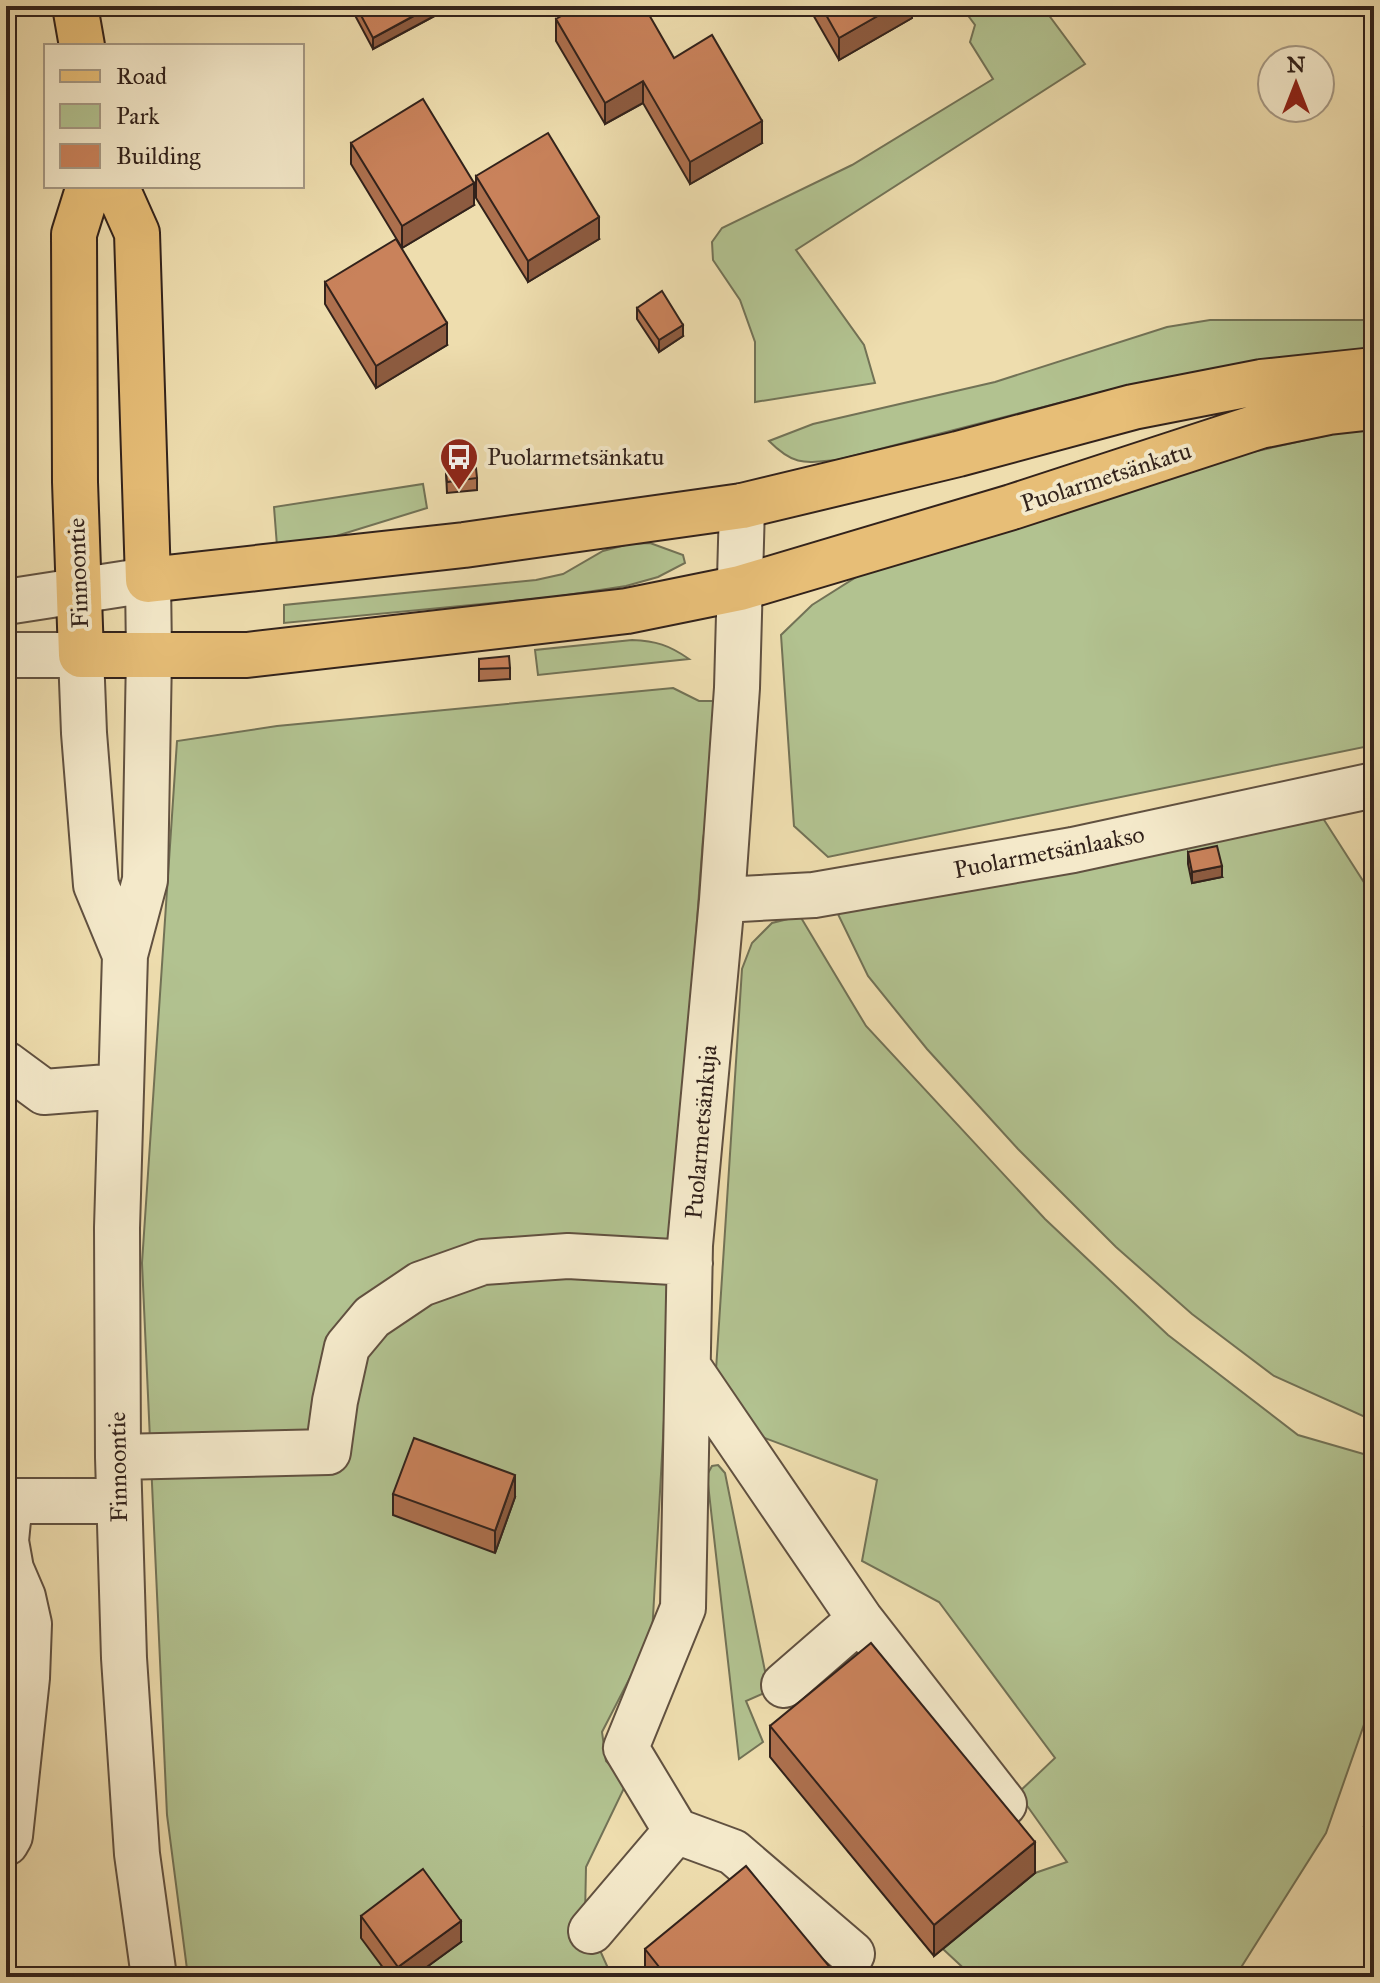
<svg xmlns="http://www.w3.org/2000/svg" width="1380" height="1983" font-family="'IM FELL Great Primer',serif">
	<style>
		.green { fill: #b2c290; stroke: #727256; stroke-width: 2 }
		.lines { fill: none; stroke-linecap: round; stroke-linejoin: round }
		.minor-casing { stroke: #615140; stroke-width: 48 }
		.major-casing { stroke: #32221b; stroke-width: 48 }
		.minor { stroke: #f4e9ca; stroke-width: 44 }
		.major { stroke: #e7be77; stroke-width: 44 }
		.wall { fill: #ad704e; stroke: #32221b; stroke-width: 2 }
		.shaded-wall { fill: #8d5b40; stroke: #32221b; stroke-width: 2 }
		.building { fill: #c9825b; stroke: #32221b; stroke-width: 2 }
		.labels { text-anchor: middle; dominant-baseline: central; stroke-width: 8; stroke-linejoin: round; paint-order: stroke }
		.poi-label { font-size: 24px; fill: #32221b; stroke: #f4e9ca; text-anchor: start }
		.street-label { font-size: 24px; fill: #32221b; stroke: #f4e9ca }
	</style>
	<rect width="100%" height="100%" fill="#eeddae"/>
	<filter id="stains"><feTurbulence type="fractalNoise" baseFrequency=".0025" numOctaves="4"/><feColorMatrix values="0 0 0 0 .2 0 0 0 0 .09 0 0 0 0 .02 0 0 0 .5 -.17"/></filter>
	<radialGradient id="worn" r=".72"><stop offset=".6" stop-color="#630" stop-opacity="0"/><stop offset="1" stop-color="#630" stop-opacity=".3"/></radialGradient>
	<path class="green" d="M961,6H1042L1085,64L796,250L864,345L875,383L755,402V342L740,300L713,260L712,242L722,228L852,165L993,79L970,42L975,25Z
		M1210,320H1374V351L1266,361L1118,388L837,460C804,463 794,466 769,441L813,424L995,382L1167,327Z
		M1374,425V745L828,857L794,826L781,635L812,605L858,576L1162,472Z
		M423,484L427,508L333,537L277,546L274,507Z
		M650,543L683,555L685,563L658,577L626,586L554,597L284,623V605L536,580L563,574L603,551L629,544Z
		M632,640C656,641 669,645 689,659L538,675L535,650Z
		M673,688L699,701H717L715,779L703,839L676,1206L652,1635L602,1732L606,1761L627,1782L586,1867L585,1917L612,1977H188L167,1815L142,1263L177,741L277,726Z
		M1319,812L1374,898V1421L1274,1376L1192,1314L1116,1247L1018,1149L927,1049L868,976L835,908Z
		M800,916L866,1026L1045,1219L1168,1335L1298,1435L1374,1457V1696L1326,1833L1235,1977H973L943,1949L1035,1873L1067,1862L1018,1793L1055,1758L939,1602L862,1561L877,1480L754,1434L716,1370L742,969L752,943L772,923Z
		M718,1465L725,1473L769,1691L746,1701L763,1742L739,1759L707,1475L712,1466Z"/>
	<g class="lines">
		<defs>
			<path id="minor" d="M6,602L148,580L149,655L145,880L125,955L117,1228L118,1457L124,1658L137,1854L154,1977
				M6,655H81L84,733L96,885L125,955
				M722,900L814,895L1073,850L1374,785
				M6,1064L44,1092L121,1086
				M689,1368L860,1619L1004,1804
				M118,1457L328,1452L335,1401L347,1347L372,1317L421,1284L483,1262L568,1256L690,1263
				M6,1541L11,1569L23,1597L29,1624L27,1678L10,1836L6,1843
				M6,1541L8,1520L14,1501H118
				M784,1685L860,1619
				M676,1831L626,1748L683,1608L690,1245L722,900L737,688L742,506
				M591,1931L676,1831L733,1852L852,1954"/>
			<path id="major" d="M75,6L82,46
				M89,186L74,234L75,482L81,655H247L627,611L740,588L1012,507L1260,426L1329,412L1374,407
				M116,186L137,233L148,580L464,545L742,506L958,454L1133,407L1261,382L1374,370"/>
		</defs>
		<use href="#minor" class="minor-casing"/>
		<use href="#major" class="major-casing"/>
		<use href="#minor" class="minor"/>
		<use href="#major" class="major"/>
	</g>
	<path class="wall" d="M350,6H453L373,49Z
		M808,6H912V18L839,60Z
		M556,19L674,58L762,143L690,184L643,103L605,124L556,41Z
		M351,143L474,205L402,248L351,164Z
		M476,176L599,239L528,282L476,198Z
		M325,282L447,345L376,388L325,304Z
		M637,308L683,336L659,352L637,319Z
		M446,472L477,478V490L447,493Z
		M479,659L510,668V679L479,681Z
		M1188,852L1222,877L1192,883L1188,864Z
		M393,1494L515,1497L495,1553L393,1515Z
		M770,1726L1035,1873L934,1956L770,1757Z
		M1374,1786V1850L1364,1848V1826Z
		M361,1916L461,1942L413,1977H390L361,1938Z
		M645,1949L838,1977H645Z"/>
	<path class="shaded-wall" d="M432,6H453L373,49V38Z
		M895,6H912V18L839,60V38Z
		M643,81V103L605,124V103Z
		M762,121V143L690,184V162Z
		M474,183V205L402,248V226Z
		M599,217V239L528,282V261Z
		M447,323V345L376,388V366Z
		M683,325V336L659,352V340Z
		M1222,866V877L1192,883V872Z
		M515,1475V1497L495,1553V1531Z
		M1035,1842V1873L934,1956V1925Z
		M461,1921V1942L413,1977H398V1967Z"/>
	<path class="building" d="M356,6H432L373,38Z
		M579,6H644L674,58L712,35L762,121L690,162L643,81L605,103L556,19Z
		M821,6H895L839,38Z
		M423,99L474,183L402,226L351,143Z
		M548,133L599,217L528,261L476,176Z
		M396,239L447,323L376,366L325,282Z
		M662,291L683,325L659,340L637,308Z
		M476,468L477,478L447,482L446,472Z
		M509,656L510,668L479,669V659Z
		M1217,846L1222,866L1192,872L1188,852Z
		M414,1438L515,1475L495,1531L393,1494Z
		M871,1643L1035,1842L934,1925L770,1726Z
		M1374,1786V1828L1364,1826Z
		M746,1866L838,1977H667L645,1949Z
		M423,1869L461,1921L398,1967L361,1916Z"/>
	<defs>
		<symbol id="bus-pin" viewBox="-11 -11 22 30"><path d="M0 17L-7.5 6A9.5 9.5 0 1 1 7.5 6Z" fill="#8f2418" stroke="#f4e9ca"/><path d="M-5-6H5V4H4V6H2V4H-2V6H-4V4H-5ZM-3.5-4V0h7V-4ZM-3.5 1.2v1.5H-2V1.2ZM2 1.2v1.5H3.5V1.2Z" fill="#fff"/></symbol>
	</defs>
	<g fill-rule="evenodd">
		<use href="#bus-pin" x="437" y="435" width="44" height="60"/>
	</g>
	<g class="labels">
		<g class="poi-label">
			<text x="487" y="457">Puolarmetsänkatu</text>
		</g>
		<g class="street-label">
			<text transform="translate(1106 477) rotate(-18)">Puolarmetsänkatu</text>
			<text transform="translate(78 573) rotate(-92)">Finnoontie</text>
			<text transform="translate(1049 852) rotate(-11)">Puolarmetsänlaakso</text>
			<text transform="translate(701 1132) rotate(-85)">Puolarmetsänkuja</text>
			<text transform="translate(118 1467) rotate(-91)">Finnoontie</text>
		</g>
	</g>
	<rect width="1380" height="1983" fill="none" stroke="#eeddae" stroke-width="32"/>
	<rect x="8" y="8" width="1364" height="1967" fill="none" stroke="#32221b" stroke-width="4"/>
	<rect x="16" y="16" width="1348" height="1951" fill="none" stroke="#32221b" stroke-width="2"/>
	<rect x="44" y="44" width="260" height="144" fill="#f4e9ca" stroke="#a69984" stroke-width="2"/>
	<rect x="60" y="70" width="40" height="12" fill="#e7be77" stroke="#a69984" stroke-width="2"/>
	<text x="116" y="84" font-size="24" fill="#32221b">Road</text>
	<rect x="60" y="104" width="40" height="24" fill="#b2c290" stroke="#a69984" stroke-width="2"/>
	<text x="116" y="124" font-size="24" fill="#32221b">Park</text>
	<rect x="60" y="144" width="40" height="24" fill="#c9825b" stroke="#a69984" stroke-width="2"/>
	<text x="116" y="164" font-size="24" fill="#32221b">Building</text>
	<g transform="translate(1296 84)"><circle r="38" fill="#f4e9ca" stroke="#a69984" stroke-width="2"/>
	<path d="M0-6L14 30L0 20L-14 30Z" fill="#8f2418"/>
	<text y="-12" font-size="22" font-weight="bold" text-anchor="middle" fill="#32221b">N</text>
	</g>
	<rect width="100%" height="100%" filter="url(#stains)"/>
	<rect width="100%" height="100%" fill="url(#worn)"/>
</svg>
